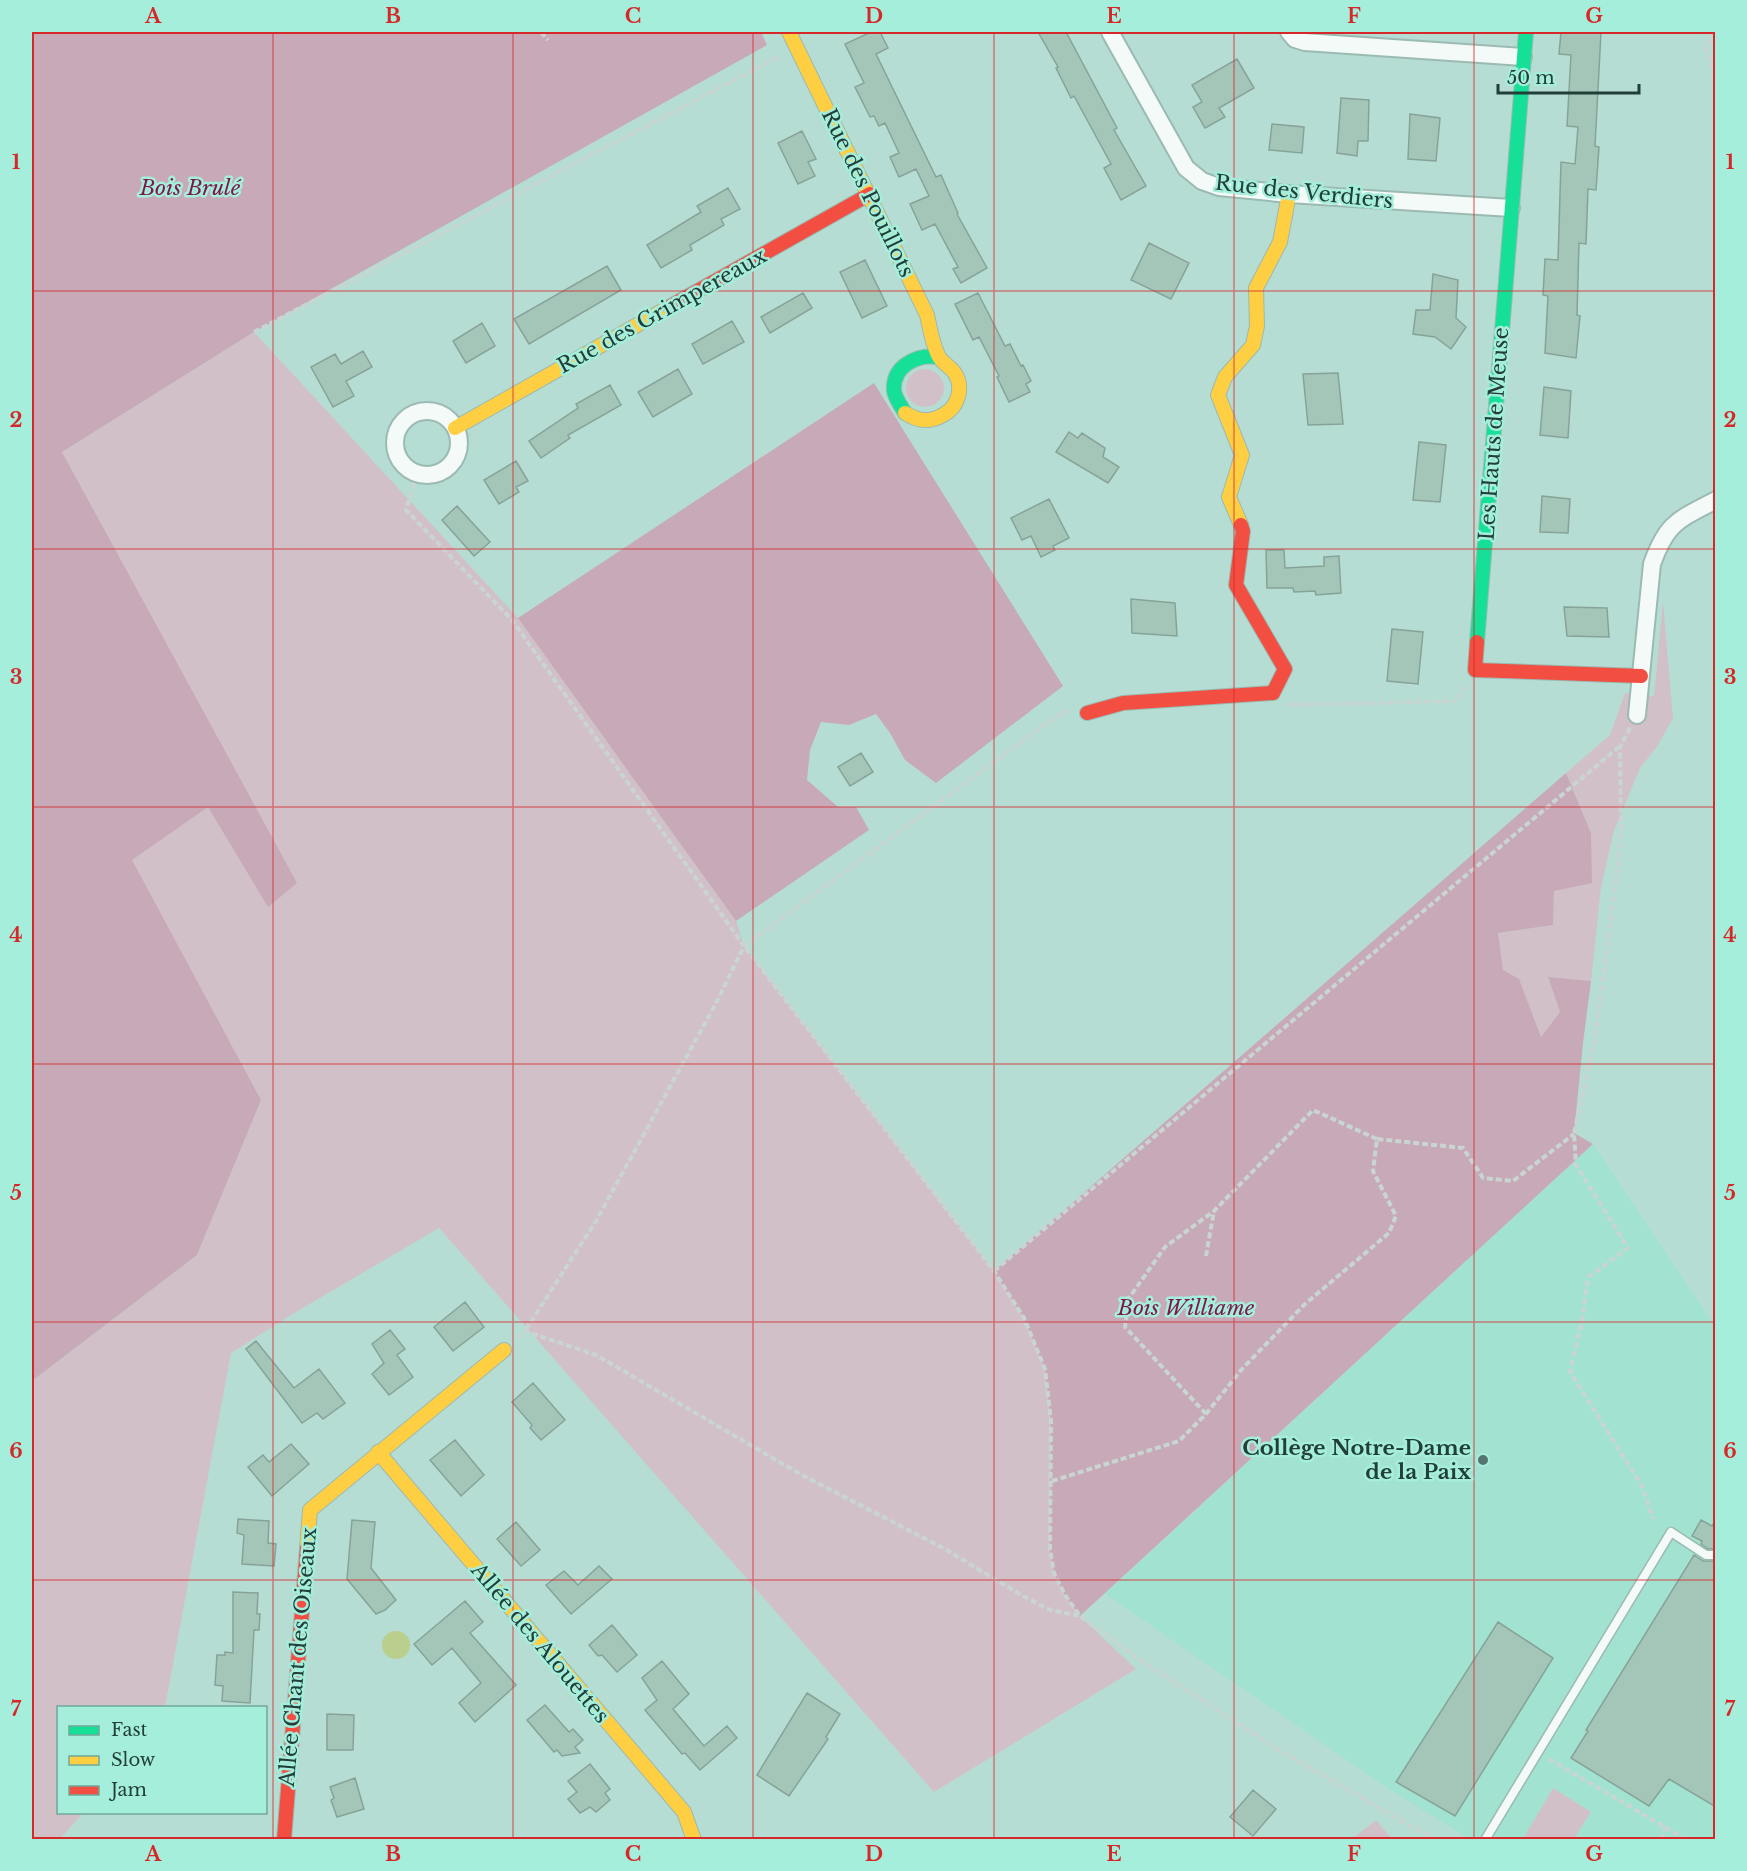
<svg xmlns="http://www.w3.org/2000/svg" width="1747" height="1871" font-family="'Libre Baskerville',serif">
	<style>
		.built { fill: #a2e2d1 }
		.green { fill: #d2c0c9 }
		.forest { fill: #c7a9b7 }
		.water { fill: #bace8e }
		.building { fill: #a4c6b8; stroke: #87a398; stroke-width: 1.5 }
		.lines { fill: none; stroke-linecap: round; stroke-linejoin: round }
		.lane-casing { stroke: #9bbab2; stroke-width: 11 }
		.street-casing { stroke: #9bbab2; stroke-width: 20 }
		.fast-casing { stroke: #9bbab2; stroke-width: 16 }
		.slow-casing { stroke: #9bbab2; stroke-width: 16 }
		.jam-casing { stroke: #9bbab2; stroke-width: 16 }
		.path { stroke: #c9d5d2; stroke-width: 4; stroke-dasharray: 6 3; stroke-linecap: butt }
		.lane { stroke: #f4faf8; stroke-width: 8 }
		.street { stroke: #f4faf8; stroke-width: 16 }
		.fast { stroke: #16e098; stroke-width: 14 }
		.slow { stroke: #ffcf43; stroke-width: 14 }
		.jam { stroke: #f24e42; stroke-width: 14 }
		.grid { fill: none; stroke: #d62828; stroke-width: 1.5; stroke-opacity: 0.55 }
		.poi-dot { fill: #55766e; stroke: #a5eedb; stroke-width: 2 }
		.labels { text-anchor: middle; dominant-baseline: central; stroke-width: 5; stroke-linejoin: round; paint-order: stroke }
		.park-label { font-size: 21px; font-style: italic; fill: #7e184a; stroke: #a5eedb }
		.street-label { font-size: 21px; fill: #213f38; stroke: #a5eedb }
		.poi-label { font-size: 21px; font-weight: bold; fill: #213f38; stroke: #a5eedb; text-anchor: end }
		.neatline { fill: none; stroke: #d62828; stroke-width: 2 }
		.grid-label { font-size: 20px; text-anchor: middle; font-weight: bold; fill: #d62828 }
	</style>
	<rect width="100%" height="100%" fill="#b6ddd3"/>
	<path class="built" d="M1593,1144L1715,1326V1839H1470L1389,1789L1105,1594Z"/>
	<path class="green" d="M254,332L518,618L736,921L744,946L994,1271L1024,1318L1045,1369L1051,1421L1050,1549L1065,1595L1080,1616L1136,1669L934,1792L439,1228L296,1312L231,1353L165,1707L58,1708V1812L83,1813L60,1839L32,1840V1381L197,1255L261,1100L131,860L208,806L268,906L296,883L62,452Z
		M906 388a19 19 0 1 1 38 0a19 19 0 1 1-38 0Z
		M1663,601L1673,718L1658,745L1640,768L1614,831L1601,887L1591,981L1548,978L1560,1012L1541,1037L1519,980L1503,970L1498,933L1553,925L1554,891L1591,833L1566,773L1610,735L1625,693L1654,696Z
		M1553,1788L1591,1812L1574,1839H1523Z
		M1376,1820L1392,1839H1352Z"/>
	<path class="forest" d="M32,32H761L767,45L254,332L62,452L297,883L268,907L208,807L132,860L261,1100L197,1255L32,1381Z
		M874,383L1063,686L936,783L905,760L890,733L876,714L849,725L821,722L810,750L807,780L838,807H856L869,830L736,921L518,618Z
		M1566,773L1591,833L1592,883L1554,891L1553,925L1498,933L1503,970L1519,979L1541,1037L1560,1012L1548,977L1591,981L1583,1043L1574,1133L1593,1144L1080,1616L1065,1595L1054,1573L1050,1549L1051,1421L1045,1369L1024,1318L994,1271Z"/>
	<path class="water" d="M382 1645a14 14 0 1 1 28 0a14 14 0 1 1-28 0Z"/>
	<path class="building" d="M871,32H880L888,48L876,54L936,177L941,175L958,213L957,214L987,268L961,283L953,269L958,267L935,224L922,230L910,204L929,196L916,169L899,177L890,157L899,153L885,123L879,126L874,116L870,117L855,87L864,83L845,44Z
		M1038,32H1066L1117,128L1114,130L1146,186L1121,200L1104,168L1111,164L1074,96L1071,98L1056,68L1058,67Z
		M1561,32H1601L1595,146L1599,147L1596,190L1588,189L1586,244L1579,243L1577,315L1580,316L1576,358L1545,353L1548,296L1543,295L1545,259L1558,260L1561,162L1575,164L1578,127L1567,126L1571,55L1559,54Z
		M1237,59L1254,88L1219,108L1225,117L1205,128L1193,107L1202,102L1192,85Z
		M1341,98L1369,100L1368,141H1358L1357,156L1337,153Z
		M1410,114L1440,118L1436,161L1408,159Z
		M1272,124L1304,127L1302,153L1269,150Z
		M802,131L816,159L808,162L815,176L798,184L778,143Z
		M728,188L740,209L721,219L724,225L690,245L692,250L661,268L647,245L701,212L697,206Z
		M1149,243L1189,263L1171,299L1131,280Z
		M865,260L887,306L862,318L840,272Z
		M607,266L621,290L529,344L514,319Z
		M1433,274L1458,280L1456,318L1466,327L1451,349L1435,337L1413,334L1416,310H1430Z
		M803,293L812,308L770,333L761,317Z
		M978,293L1005,346L1010,344L1021,366L1023,365L1031,381L1026,384L1030,392L1009,402L997,377L999,376L979,337L973,340L955,304Z
		M732,321L744,342L703,364L692,344Z
		M482,323L495,346L466,363L453,341Z
		M363,351L372,367L346,381L354,396L333,407L311,367L335,354L341,364Z
		M678,369L692,394L653,417L638,392Z
		M1338,373L1343,424L1308,425L1303,374Z
		M610,385L621,405L568,435L570,438L541,458L529,441L578,408L576,404Z
		M1544,387L1571,391L1568,438L1540,435Z
		M1069,432L1078,438L1082,433L1105,448L1103,457L1119,467L1108,483L1056,452Z
		M1419,442L1446,445L1440,502L1413,500Z
		M516,461L528,481L516,487L519,492L499,504L484,480Z
		M1542,496L1570,499L1568,533L1540,532Z
		M1049,499L1069,538L1053,546L1055,550L1041,557L1031,536L1022,540L1011,518Z
		M457,506L490,542L474,556L442,520Z
		M1266,550H1284L1285,568L1324,566V557L1339,556L1341,593L1316,595L1315,591L1294,592L1293,588H1267Z
		M1131,599L1175,603L1177,636L1132,633Z
		M1564,607L1607,608L1609,637L1567,636Z
		M1392,629L1423,632L1418,684L1387,681Z
		M861,753L873,772L850,786L838,767Z
		M465,1302L484,1327L453,1351L434,1327Z
		M390,1330L405,1349L397,1355L413,1377L389,1395L372,1374L384,1363L372,1344Z
		M256,1341L294,1388L319,1369L345,1403L323,1419L317,1413L302,1423L246,1349Z
		M533,1383L565,1420L541,1440L530,1428L532,1425L512,1402Z
		M455,1440L484,1475L461,1496L430,1460Z
		M291,1444L309,1464L272,1496L248,1467L263,1455L269,1462Z
		M238,1519L269,1521L268,1543L276,1544L274,1566L242,1564L244,1535L237,1533Z
		M352,1520L375,1522L371,1568L396,1600L385,1610L376,1614L347,1579Z
		M1701,1520L1712,1526L1716,1520V1549H1708L1701,1544L1702,1541L1692,1536Z
		M516,1522L540,1550L521,1566L497,1539Z
		M1694,1555L1703,1561H1716V1807L1669,1779L1649,1806L1571,1758L1588,1731L1586,1730Z
		M599,1566L612,1579L571,1614L546,1585L564,1571L578,1585Z
		M233,1592L258,1593L257,1614H260L259,1630H254L250,1703L222,1701L223,1686L215,1685L217,1655H225V1652L233,1653Z
		M465,1601L483,1622L470,1633L516,1685L475,1722L459,1703L481,1683L452,1648L432,1665L414,1644Z
		M1498,1622L1553,1658L1455,1816L1396,1782Z
		M612,1625L637,1655L617,1672L602,1655L598,1656L589,1645Z
		M662,1661L689,1694L673,1709L704,1746L727,1726L737,1738L700,1770L685,1753L682,1754L645,1710L657,1700L642,1678Z
		M807,1693L840,1714L826,1737L828,1739L789,1796L757,1775Z
		M545,1705L569,1732L573,1729L583,1740L575,1747L580,1753L562,1756L557,1750L554,1752L527,1720Z
		M327,1714L354,1715L353,1750H327Z
		M590,1764L610,1789L605,1793L610,1800L596,1812L590,1807L580,1813L568,1799L577,1792L568,1781Z
		M355,1778L364,1809L337,1817L331,1800L334,1798L330,1787Z
		M1253,1790L1276,1809L1253,1836L1230,1817Z"/>
	<g class="lines">
		<defs>
			<path id="lane" d="M1485,1840L1671,1532L1706,1555H1716"/>
			<path id="street" d="M1110,32L1186,168L1202,181L1219,187L1289,194L1511,208
				M1289,32L1295,39L1305,42L1523,57
				M395 443a32 32 0 1 1 64 0a32 32 0 1 1-64 0Z
				M1637,715L1652,564C1667,522 1678,520 1716,500"/>
			<path id="fast" d="M905,413C901,406 895,398 894,391C892,366 917,354 938,357
				M1477,642L1526,32"/>
			<path id="slow" d="M789,32L927,315C930,328 932,343 938,355C941,362 949,366 954,372C964,386 959,407 943,415C929,423 918,421 905,413
				M455,428L669,307
				M1241,525L1229,497L1242,455L1218,395L1225,377L1253,345L1257,326L1256,288L1280,242L1289,194
				M378,1452L684,1812L694,1840
				M307,1548L310,1510L504,1350"/>
			<path id="jam" d="M669,307L870,194
				M1477,642L1475,670L1641,676
				M1087,713L1123,703L1273,693L1285,669L1236,585L1243,531L1241,525
				M284,1840L307,1548"/>
		</defs>
		<use href="#lane" class="lane-casing"/>
		<use href="#street" class="street-casing"/>
		<use href="#fast" class="fast-casing"/>
		<use href="#slow" class="slow-casing"/>
		<use href="#jam" class="jam-casing"/>
		<path class="path" d="M541,32L548,40
			M1716,32L1705,47L1716,79
			M254,332L780,56
			M416,474L406,510L512,620L744,946L715,1005L596,1221L525,1331
			M1289,705L1457,701L1465,687
			M1069,712H1062L744,946L994,1271L1024,1318L1045,1369L1051,1421L1050,1549L1054,1573L1065,1595L1080,1616L1140,1660L1274,1747L1407,1824L1438,1840
			M1630,728L1620,747L1621,832L1615,888L1594,1044L1574,1133L1576,1165L1628,1248L1588,1277L1582,1320L1570,1372L1642,1486L1653,1519
			M1206,1256L1214,1211
			M994,1271L1619,747
			M517,1338L525,1331L596,1355L802,1475L945,1549L1023,1596L1050,1610L1080,1616
			M1206,1414L1125,1327L1129,1298L1165,1247L1214,1211L1313,1110L1377,1139
			M1052,1481L1179,1441L1206,1414L1242,1369L1305,1304L1389,1233L1396,1216L1373,1171L1377,1139L1463,1148L1483,1178L1513,1181L1574,1134
			M1549,1759L1687,1840
			M1662,1840L1665,1827"/>
		<use href="#lane" class="lane"/>
		<use href="#street" class="street"/>
		<use href="#fast" class="fast"/>
		<use href="#slow" class="slow"/>
		<use href="#jam" class="jam"/>
	</g>
	<path class="grid" d="M273,32V1840M513,32V1840M753,32V1840M994,32V1840M1234,32V1840M1474,32V1840M32,291H1716M32,549H1716M32,807H1716M32,1064H1716M32,1322H1716M32,1580H1716"/>
	<circle class="poi-dot" cx="1483" cy="1460" r="6"/>
	<g class="labels">
		<g class="park-label">
			<text x="190" y="188">Bois Brulé</text>
			<text x="1186" y="1308">Bois Williame</text>
		</g>
		<g class="street-label">
			<text transform="translate(1304 192) rotate(6)">Rue des Verdiers</text>
			<text transform="translate(868 193) rotate(64)">Rue des Pouillots</text>
			<text transform="translate(662 311) rotate(-29)">Rue des Grimpereaux</text>
			<text transform="translate(1494 434) rotate(-86)">Les Hauts de Meuse</text>
			<text transform="translate(540 1643) rotate(50)">Allée des Alouettes</text>
			<text transform="translate(298 1657) rotate(-85)">Allée Chant des Oiseaux</text>
		</g>
		<g class="poi-label">
			<text x="1471" y="1448">Collège Notre-Dame<tspan x="1471" dy="24">de la Paix</tspan></text>
		</g>
	</g>
	<rect width="1747" height="1871" fill="none" stroke="#a5eedb" stroke-width="66"/>
	<rect x="57" y="1706" width="210" height="108" fill="#a5eedb" stroke="#70a89a" stroke-width="1.5"/>
	<rect x="69" y="1726" width="30" height="9" fill="#16e098" stroke="#70a89a" stroke-width="1.5"/>
	<text x="111" y="1736" font-size="18" fill="#213f38">Fast</text>
	<rect x="69" y="1756" width="30" height="9" fill="#ffcf43" stroke="#70a89a" stroke-width="1.5"/>
	<text x="111" y="1766" font-size="18" fill="#213f38">Slow</text>
	<rect x="69" y="1786" width="30" height="9" fill="#f24e42" stroke="#70a89a" stroke-width="1.5"/>
	<text x="111" y="1796" font-size="18" fill="#213f38">Jam</text>
	<path d="M1498 84v9h141v-9" fill="none" stroke="#213f38" stroke-width="3"/>
	<text x="1507" y="84" font-size="18" fill="#213f38" stroke="#a5eedb" stroke-width="4.5" paint-order="stroke">50 m</text>
	<rect x="33" y="33" width="1681" height="1805" class="neatline"/>
	<g class="grid-label">
		<text x="153" y="23">A</text>
		<text x="393" y="23">B</text>
		<text x="633" y="23">C</text>
		<text x="874" y="23">D</text>
		<text x="1114" y="23">E</text>
		<text x="1354" y="23">F</text>
		<text x="1594" y="23">G</text>
		<text x="16" y="169">1</text>
		<text x="1730" y="169">1</text>
		<text x="16" y="427">2</text>
		<text x="1730" y="427">2</text>
		<text x="16" y="684">3</text>
		<text x="1730" y="684">3</text>
		<text x="16" y="942">4</text>
		<text x="1730" y="942">4</text>
		<text x="16" y="1200">5</text>
		<text x="1730" y="1200">5</text>
		<text x="16" y="1458">6</text>
		<text x="1730" y="1458">6</text>
		<text x="16" y="1716">7</text>
		<text x="1730" y="1716">7</text>
		<text x="153" y="1861">A</text>
		<text x="393" y="1861">B</text>
		<text x="633" y="1861">C</text>
		<text x="874" y="1861">D</text>
		<text x="1114" y="1861">E</text>
		<text x="1354" y="1861">F</text>
		<text x="1594" y="1861">G</text>
	</g>
</svg>
